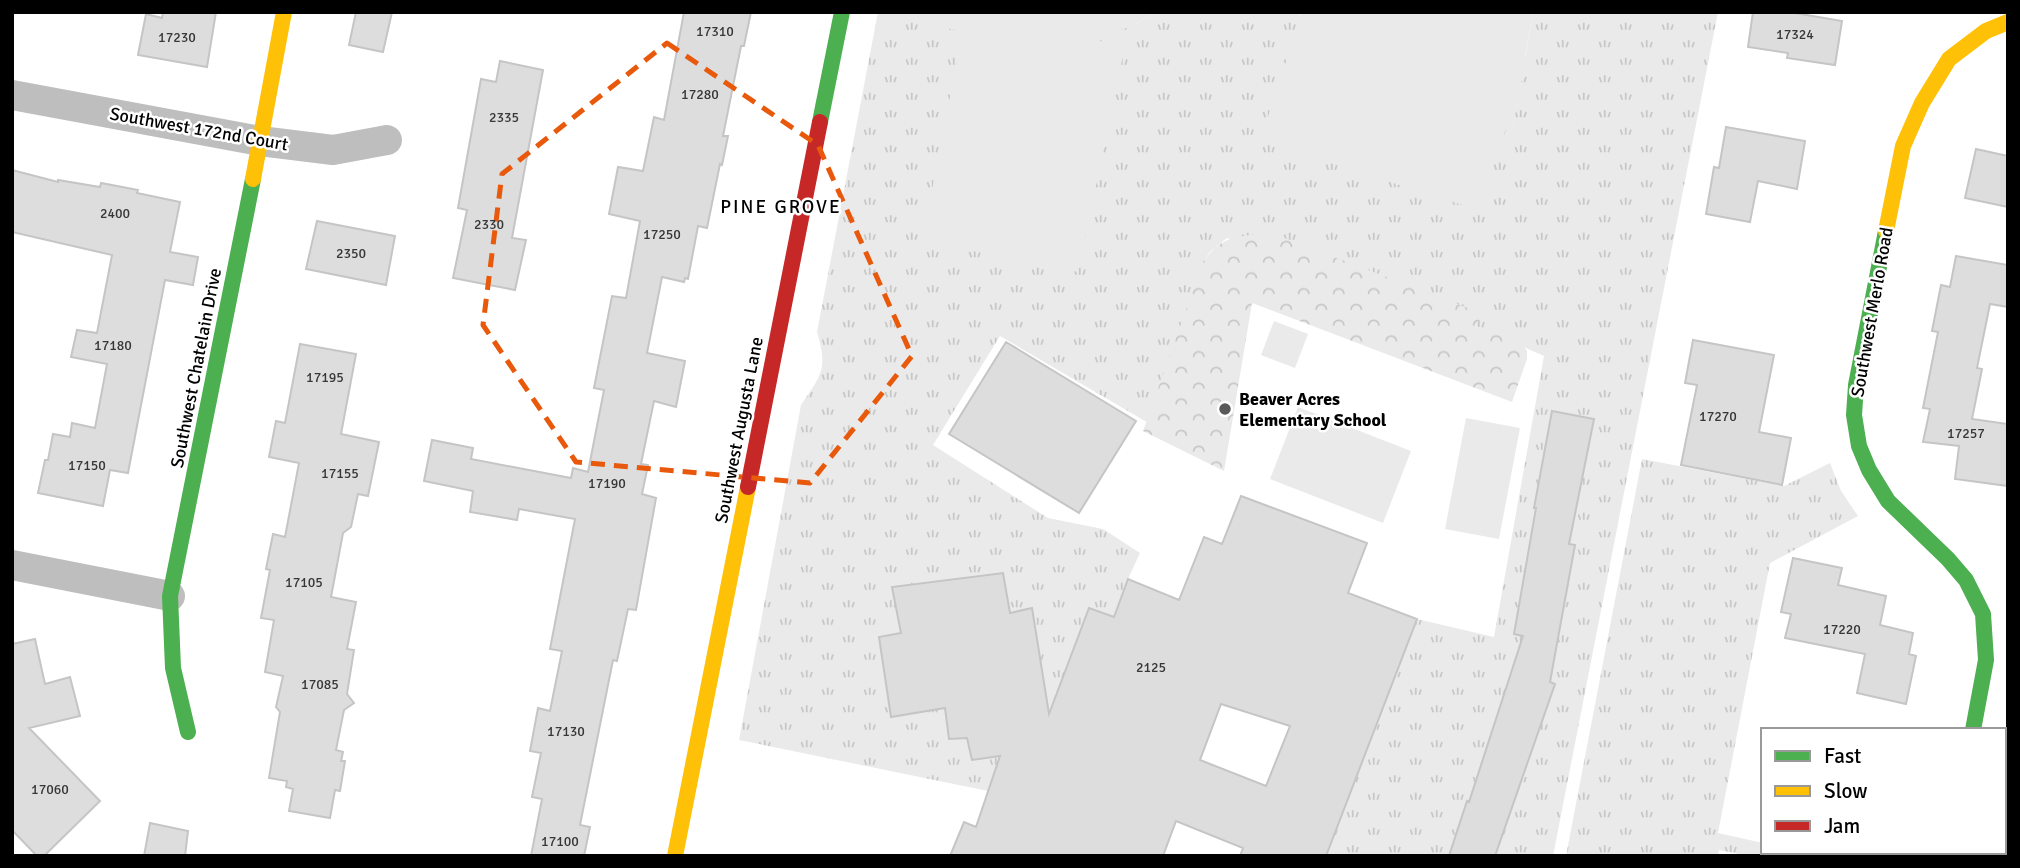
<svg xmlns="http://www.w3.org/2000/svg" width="2020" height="868" font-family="Signika,sans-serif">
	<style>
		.grass { fill: url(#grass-tufts); fill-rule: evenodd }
		.park { fill: url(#park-crowns) }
		.pitch { fill: #eaeaea }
		.building { fill: #ddd; stroke: #c5c5c5; stroke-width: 2; fill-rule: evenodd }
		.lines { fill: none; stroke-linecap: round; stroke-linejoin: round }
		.street { stroke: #bebebe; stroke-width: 30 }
		.fast { stroke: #4caf50; stroke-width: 16 }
		.slow { stroke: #ffc107; stroke-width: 16 }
		.jam { stroke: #c62828; stroke-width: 16 }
		.marked { fill: none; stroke: #e8590c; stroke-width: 5; stroke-dasharray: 14 9; stroke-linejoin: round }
		.poi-dot { fill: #595959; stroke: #fff; stroke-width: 2.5 }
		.labels { text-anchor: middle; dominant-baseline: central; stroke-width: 5; stroke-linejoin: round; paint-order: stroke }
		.number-label { font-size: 14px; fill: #373737 }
		.street-label { font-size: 18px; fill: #000; stroke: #fff }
		.poi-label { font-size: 18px; font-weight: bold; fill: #000; stroke: #fff; text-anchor: start }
		.neighbourhood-label { font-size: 19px; letter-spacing: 2px; fill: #000; stroke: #fff }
	</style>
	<defs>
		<pattern id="grass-tufts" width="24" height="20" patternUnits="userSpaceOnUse" patternTransform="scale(1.75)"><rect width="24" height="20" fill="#eaeaea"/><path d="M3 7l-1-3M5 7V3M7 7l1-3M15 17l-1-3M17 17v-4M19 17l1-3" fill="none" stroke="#c7c7c7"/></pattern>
		<pattern id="park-crowns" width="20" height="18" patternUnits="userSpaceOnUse" patternTransform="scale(1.75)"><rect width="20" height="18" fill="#eaeaea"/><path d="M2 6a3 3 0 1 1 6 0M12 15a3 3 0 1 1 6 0" fill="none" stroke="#c7c7c7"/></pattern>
	</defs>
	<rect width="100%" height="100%" fill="#fff"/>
	<path class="grass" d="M878,12H930L928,25L1132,26L1156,12H1298L1311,32L1513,126L1533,12H1718L1553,856H1495L1509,815L1467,801L1449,856H1326L1417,619L1494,637L1544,356L1476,326L1480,314L1227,238L1210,252L1203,262L1150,424L1000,336L933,445L1048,518L1103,529L1140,553L1128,579L1081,701L1043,726L1031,608L1010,613L1003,574L892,588L901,633L879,638L891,717L945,708L949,739L967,738L972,760L1037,752L1039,810L988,791L739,740L801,405C822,374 828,369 817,332ZM1552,412L1575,516L1534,507ZM1531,537L1575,545L1557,642L1514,634ZM1512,669L1555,684L1523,779L1481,765Z
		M1642,459L1784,486L1830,463L1841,491L1858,516L1770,563L1718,833L1763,843V852H1812L1830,856H1749L1719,850L1718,856H1566Z"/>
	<path class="park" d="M1271,233L1481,313L1476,326L1523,345L1527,351V359L1512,402L1252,303L1224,471L1143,431L1203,262C1224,233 1239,237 1271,233Z"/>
	<path class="pitch" d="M930,12H1156L1132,26L1110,34L1085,38L1125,46L1078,272L922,241L963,31L927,25Z
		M1298,12H1533L1525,56L1529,58L1521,82L1513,126L1507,125L1479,210L1260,141L1301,16Z
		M1274,321L1308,334L1295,368L1261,355Z
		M1298,407L1411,451L1383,523L1270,479Z
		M1466,418L1520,428L1499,539L1445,529Z"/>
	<path class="building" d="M163,12H216L207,67L138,55L146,14L162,18Z
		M356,12H392L383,52L349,45Z
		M684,12H751L744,46H741L723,136H728L722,165L720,164L707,228L698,226L688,279L685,278L684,282L662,277L647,353L685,361L676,407L654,401L641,464L648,465L642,494L656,498L636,610L628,609L617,661L613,660L580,825L590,827L584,856H531L542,799L532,797L541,753L530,751L538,708L550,711L562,651L550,649L575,519L519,509L517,520L470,512L473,491L424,481L432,440L473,448L471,459L571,478L573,468L588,472L604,390L594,388L612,296L626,298L640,221L609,214L618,167L643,171L654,117L664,120Z
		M1753,12H1789L1842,21L1835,65L1787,58L1788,53L1748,47Z
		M500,61L543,70L512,238L526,240L515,290L453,278L467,210L458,208L481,79L496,82Z
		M1726,127L1805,141L1797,189L1758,181L1750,222L1706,214L1714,167L1719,168Z
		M1976,149L2008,156V207L1965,198Z
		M12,170L58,182V180L100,187L101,183L138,190L137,193L180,202L170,252L198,257L193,285L165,280L128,473L110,470L103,506L38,493L45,460H48L53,434L70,437L72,423L95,428L107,364L71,357L77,330L97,333L112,255L12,232Z
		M317,221L395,236L386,285L306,269Z
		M1956,256L2008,265V307L1990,304L1977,368L1982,369L1972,419L2008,424V486L1955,479L1959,446L1923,442L1930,409L1923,408L1938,332L1932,331L1941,285L1950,287Z
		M1693,340L1774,355L1759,432L1791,438L1782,485L1681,465L1697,385L1685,383Z
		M1006,342L1136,421L1079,513L949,434Z
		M300,344L356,354L341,434L379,442L368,496L358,494L351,527L343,533L331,597L356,602L347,649L354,650L347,694L354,703L344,710L336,750L343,752L341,761H345L340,791L335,790L330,818L289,811L293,789L286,787L287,781L269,778L280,712L276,707L283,676L265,672L274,620L261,618L270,570L266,569L273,534L285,537L299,463L269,457L276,421L285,423Z
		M1552,411L1594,419L1569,544L1575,545L1550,682L1555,684L1495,856H1449L1467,801L1469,802L1523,636L1514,634L1536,508H1534Z
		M1241,496L1367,543L1348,593L1417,619L1326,856H1240L1243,848L1176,821L1163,856H950L964,822L976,827L1000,756L972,760L967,738L949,739L945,708L891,717L879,637L901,633L892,587L1003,573L1010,613L1032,608L1049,714L1089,608L1114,617L1128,579L1179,600L1204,537L1222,544ZM1221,704L1290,726L1266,786L1200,760Z
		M1793,558L1842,568L1838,585L1886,596L1880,625L1913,633L1909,654L1916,656L1906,704L1857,693L1865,654L1785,638L1791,614L1781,612Z
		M35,639L45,684L70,677L80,716L29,728L100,801L44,856H37L12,830V644Z
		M150,823L188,831L185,856H144Z"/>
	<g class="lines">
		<path class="street" d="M12,95L260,141L333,150L387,140
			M12,565L170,596
			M1949,856V852"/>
		<path class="fast" d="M820,122L842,12
			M1886,231L1856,385L1854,415L1859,446L1869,470L1888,501L1948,559L1966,580L1983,614L1986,660L1973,730
			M188,732L173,668L170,596L253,179"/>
		<path class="slow" d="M253,179L284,12
			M1886,231L1903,146L1922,103L1949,59L1986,31L2008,22
			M675,856L748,487"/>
		<path class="jam" d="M748,487L820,122"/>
	</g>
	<path class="marked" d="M667,43L818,145L912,356L810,483L576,462L483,325L502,174Z"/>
	<circle class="poi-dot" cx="1225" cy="409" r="7"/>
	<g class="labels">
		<g class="number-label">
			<text x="715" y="31">17310</text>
			<text x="1795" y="34">17324</text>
			<text x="177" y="37">17230</text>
			<text x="700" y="94">17280</text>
			<text x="504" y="117">2335</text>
			<text x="115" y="213">2400</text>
			<text x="489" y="224">2330</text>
			<text x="662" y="234">17250</text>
			<text x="351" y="253">2350</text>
			<text x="113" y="345">17180</text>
			<text x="325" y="377">17195</text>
			<text x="1718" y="416">17270</text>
			<text x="1966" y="433">17257</text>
			<text x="87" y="465">17150</text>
			<text x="340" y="473">17155</text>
			<text x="607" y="483">17190</text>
			<text x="304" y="582">17105</text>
			<text x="1842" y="629">17220</text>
			<text x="1151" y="667">2125</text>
			<text x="320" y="684">17085</text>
			<text x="566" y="731">17130</text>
			<text x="50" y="789">17060</text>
			<text x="560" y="841">17100</text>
		</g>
		<g class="street-label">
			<text transform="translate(199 129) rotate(10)">Southwest 172nd Court</text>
			<text transform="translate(1872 312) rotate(-80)">Southwest Merlo Road</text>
			<text transform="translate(196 368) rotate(-79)">Southwest Chatelain Drive</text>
			<text transform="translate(739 430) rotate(-79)">Southwest Augusta Lane</text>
		</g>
		<g class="poi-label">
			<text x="1239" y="399">Beaver Acres<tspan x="1239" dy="21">Elementary School</tspan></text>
		</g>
		<g class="neighbourhood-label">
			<text x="781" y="207">PINE GROVE</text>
		</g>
	</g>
	<rect width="2020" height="868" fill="none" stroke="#000000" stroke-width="28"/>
	<rect x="1761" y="728" width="245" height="126" fill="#ffffff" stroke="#999999" stroke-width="2"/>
	<rect x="1775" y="751" width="35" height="10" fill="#4caf50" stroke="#999999" stroke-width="2"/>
	<text x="1824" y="763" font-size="21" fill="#000000">Fast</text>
	<rect x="1775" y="786" width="35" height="10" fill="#ffc107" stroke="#999999" stroke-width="2"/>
	<text x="1824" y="798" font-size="21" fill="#000000">Slow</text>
	<rect x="1775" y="821" width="35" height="10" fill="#c62828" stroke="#999999" stroke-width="2"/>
	<text x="1824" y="833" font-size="21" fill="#000000">Jam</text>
</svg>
